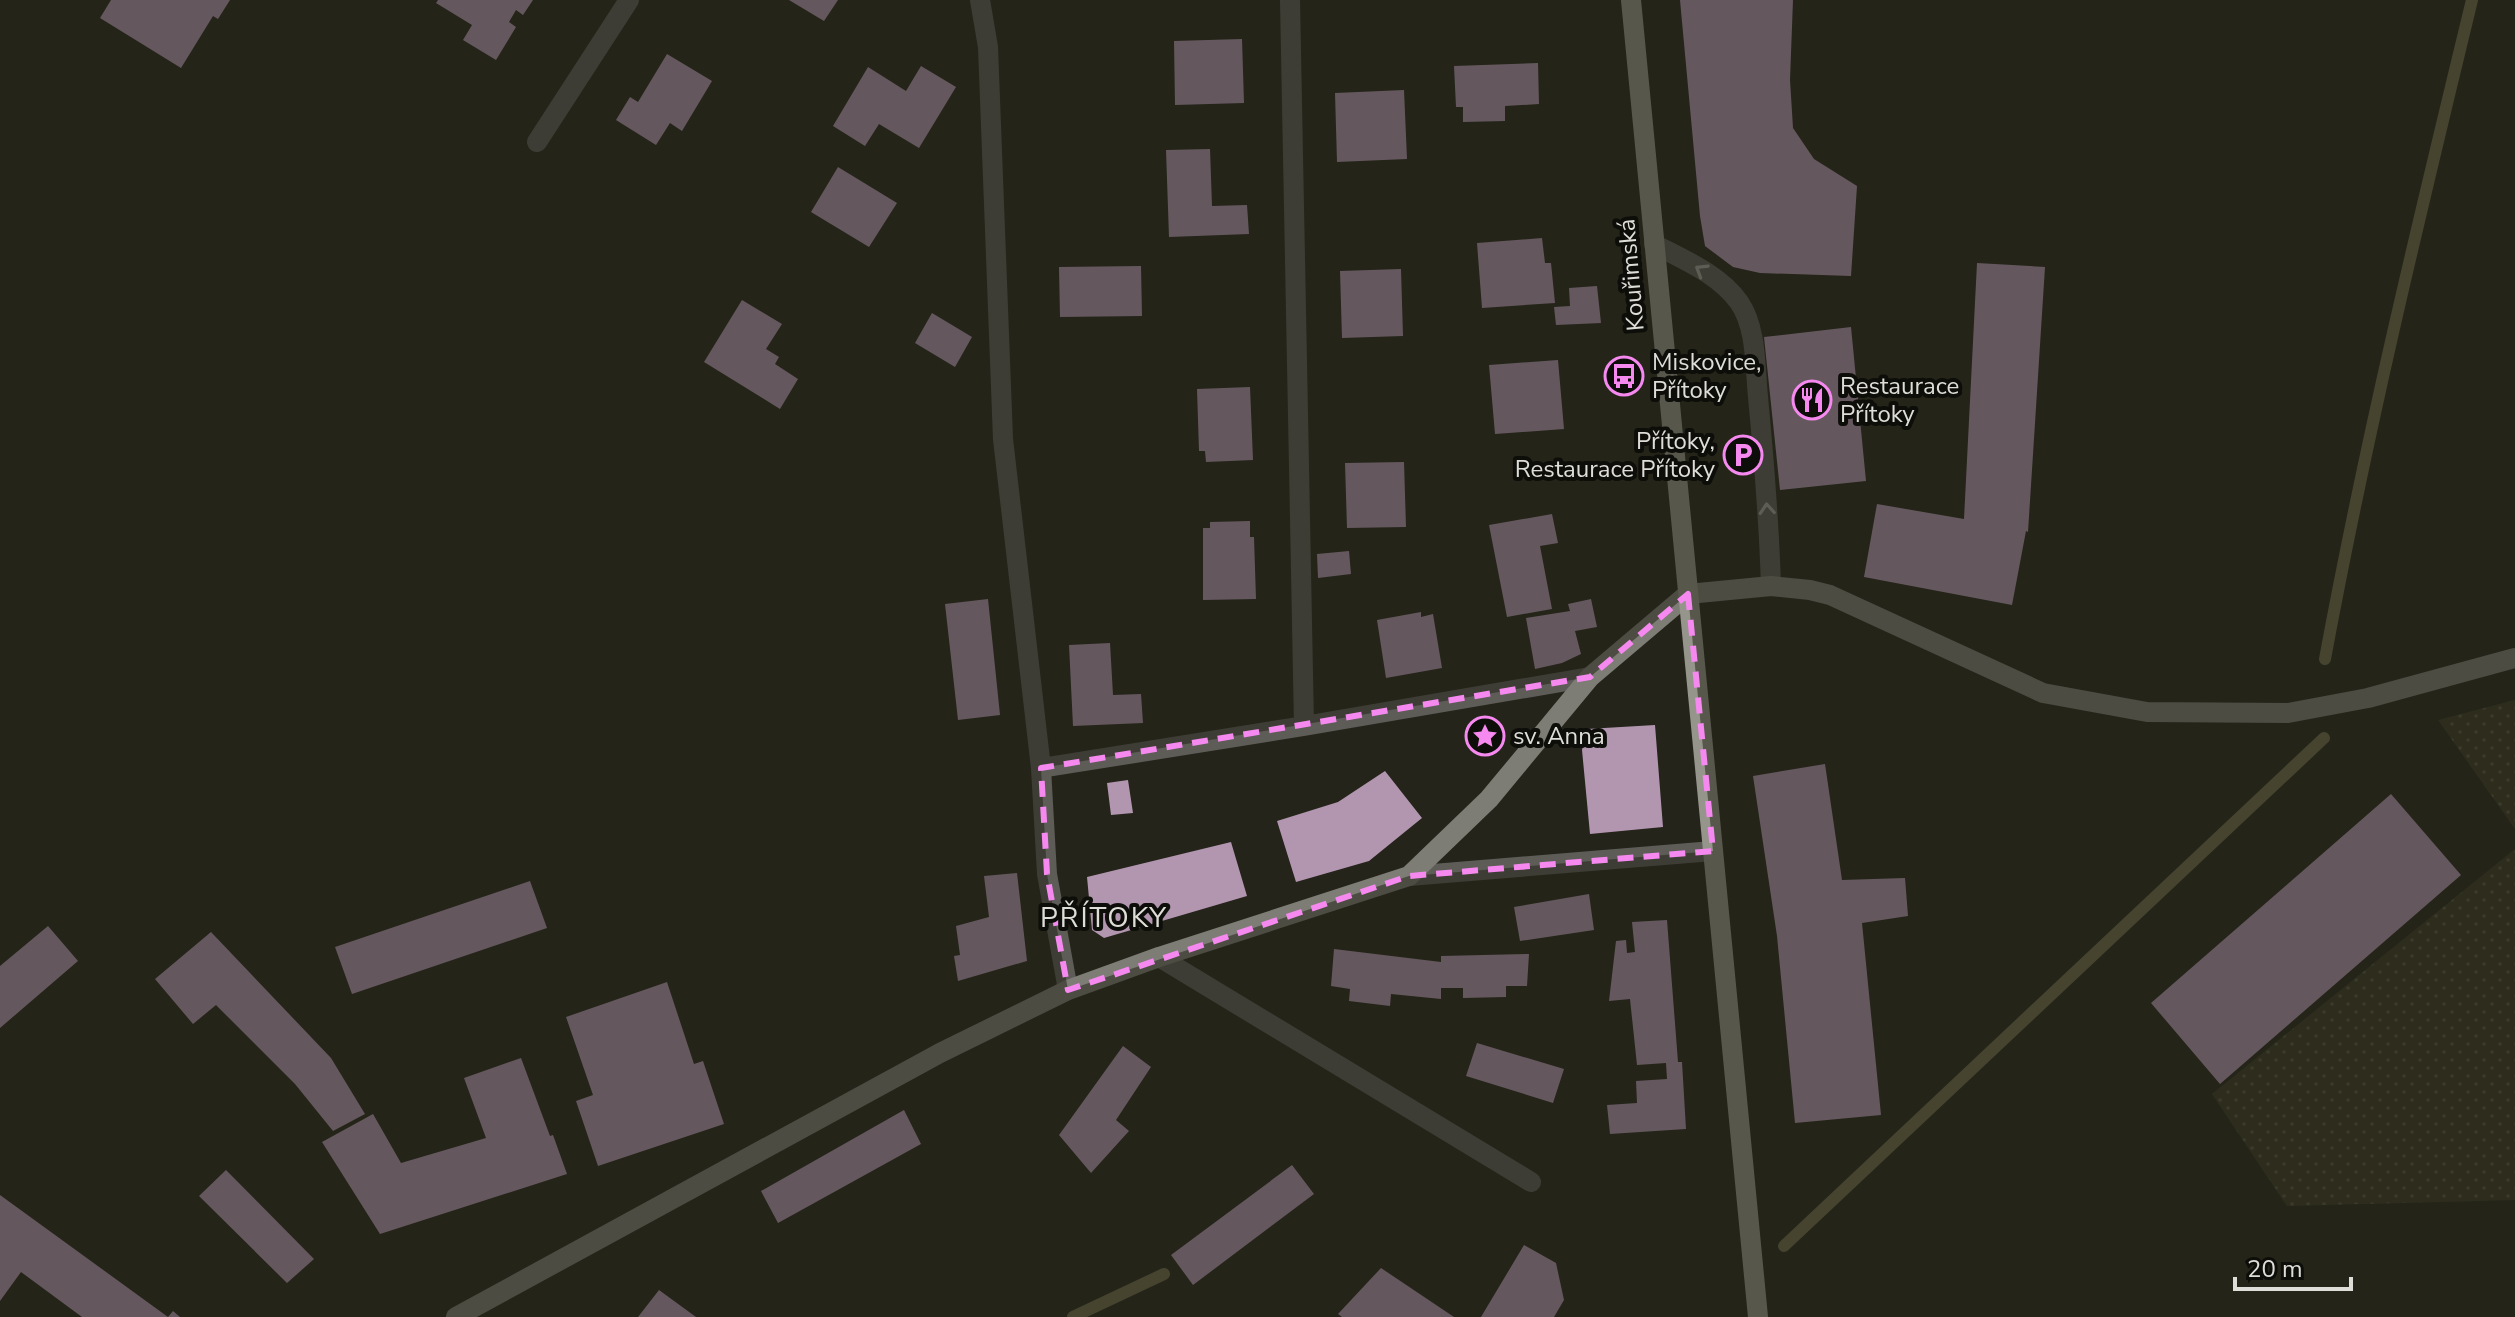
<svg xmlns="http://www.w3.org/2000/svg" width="2515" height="1317" font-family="'Nunito Sans',sans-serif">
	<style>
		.grass { fill: url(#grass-dots) }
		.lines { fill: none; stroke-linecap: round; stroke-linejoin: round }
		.stream { stroke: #6f6c4b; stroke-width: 12 }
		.building { fill: #b296b0 }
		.lane { stroke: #5d5c57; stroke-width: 20 }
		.street { stroke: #5d5c57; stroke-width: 20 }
		.secondary { stroke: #7d7c75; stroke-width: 20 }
		.primary { stroke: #96958b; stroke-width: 20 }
		.oneway { stroke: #a4a39d }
		.marked { fill: none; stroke: #f589ef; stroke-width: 6; stroke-dasharray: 16 10; stroke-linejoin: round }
		.labels { text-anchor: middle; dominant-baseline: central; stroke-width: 8; stroke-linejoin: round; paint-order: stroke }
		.street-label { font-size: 24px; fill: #deddd7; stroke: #0d0d09 }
		.poi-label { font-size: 24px; fill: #deddd7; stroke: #0d0d09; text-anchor: start }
		.quarter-label { font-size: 28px; letter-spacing: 2px; fill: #deddd7; stroke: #0d0d09 }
	</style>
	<defs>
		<pattern id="grass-dots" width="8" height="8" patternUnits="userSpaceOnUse" patternTransform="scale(2)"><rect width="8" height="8" fill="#3a3822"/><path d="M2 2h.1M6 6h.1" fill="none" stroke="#565441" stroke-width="1.8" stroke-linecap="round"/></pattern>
	</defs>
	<rect width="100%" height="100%" fill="#24241a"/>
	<path class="grass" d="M2515,700V829L2438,720Z
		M2515,849V1200L2287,1206L2212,1094Z"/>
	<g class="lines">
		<path class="stream" d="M2325,659C2366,437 2419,219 2472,0
			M1784,1246L2324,738
			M1073,1317L1164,1274"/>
	</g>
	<path class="building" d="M111,0H230L218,19L213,16L181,68L100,18Z
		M438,0H533L523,15L516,10L509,22L516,27L496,60L463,40L472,25L436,3Z
		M789,0H838L824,21Z
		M1680,0H1793L1790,80L1793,128L1814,159L1857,186L1851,276L1760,273L1733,267L1705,246L1700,216Z
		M1242,39L1244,103L1175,105L1174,41Z
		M667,54L712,81L682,131L670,123L656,145L616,120L630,97L638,102Z
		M1538,63L1539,104L1505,106V121L1463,122V107H1456L1454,66Z
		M921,66L956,87L919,148L879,124L865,146L833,126L868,67L906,91Z
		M1404,90L1407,159L1337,162L1335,93Z
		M1210,149L1212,206L1247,205L1249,234L1169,237L1166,150Z
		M838,167L897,203L869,247L811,212Z
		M1542,238L1545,263H1551L1555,303L1482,308L1477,243Z
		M1977,263L2045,267L2028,532L2026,531L2012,605L1864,577L1877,504L1964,519Z
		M1141,266L1142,316L1060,317L1059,267Z
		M1401,269L1403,336L1342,338L1340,271Z
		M1597,286L1601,323L1556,325L1554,307L1570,306L1569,288Z
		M742,300L782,324L766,349L779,357L775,364L798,379L780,409L704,362Z
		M932,313L972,337L955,367L915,343Z
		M1851,327L1866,481L1780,490L1764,337Z
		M1558,360L1564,429L1495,434L1489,365Z
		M1250,387L1253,460L1206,462L1205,451H1199L1197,389Z
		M1404,462L1406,527L1347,528L1345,463Z
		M1552,514L1558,543L1540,546L1552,609L1507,617L1489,525Z
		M1250,521V537H1254L1256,599L1203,600V528H1210V522Z
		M1349,551L1351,574L1318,578L1317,554Z
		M988,599L1000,715L958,720L945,604Z
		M1591,599L1597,627L1575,631L1581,654L1562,663L1535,669L1526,618L1570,611L1568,604Z
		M1421,612V617L1433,614L1442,668L1386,678L1377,620Z
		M1110,643L1113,695L1141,694L1143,723L1073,726L1069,645Z
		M1655,725L1663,827L1590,834L1582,750L1587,729Z
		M1825,764L1842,880L1905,878L1908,916L1862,923L1881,1115L1795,1123L1777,936L1753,776Z
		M1385,771L1422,818L1369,861L1296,882L1277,821L1338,802Z
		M1128,780L1133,813L1111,815L1107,783Z
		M2391,794L2461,875L2220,1084L2151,1003Z
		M1231,842L1247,896L1104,938L1092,930L1087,877Z
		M1017,873L1027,961L958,981L954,956L960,955L956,926L989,917L984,876Z
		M530,881L547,928L352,994L335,947Z
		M1589,894L1594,930L1520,941L1514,907Z
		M1667,920L1678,1062H1682L1686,1129L1610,1134L1607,1105L1637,1103L1636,1081L1667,1079L1666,1063L1637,1065L1630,999L1609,1001L1616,941L1626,940L1627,953L1635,952L1632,922Z
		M48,926L78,961L0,1028V966Z
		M211,932L331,1058L365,1114L333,1131L295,1084L216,1005L193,1024L155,979Z
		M1334,949L1441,962V956L1529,954L1527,986H1506V997L1463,998V988H1441V999L1391,994L1390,1006L1349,1001L1350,989L1331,986Z
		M667,982L694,1064L703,1061L724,1124L598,1166L576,1101L593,1095L566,1017Z
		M1477,1043L1564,1069L1553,1103L1466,1076Z
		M1123,1046L1151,1067L1116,1120L1129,1131L1091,1173L1059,1135Z
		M521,1058L550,1136L553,1135L567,1174L380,1234L322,1142L373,1114L401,1163L486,1138L464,1078Z
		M904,1110L921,1144L778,1223L761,1191Z
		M1292,1165L1314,1194L1193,1285L1171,1255Z
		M226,1170L314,1259L287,1283L199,1196Z
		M0,1195L168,1317L173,1311L180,1317H82L21,1272L0,1301Z
		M1524,1245L1556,1263L1564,1300L1554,1317H1481Z
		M1381,1268L1454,1317H1342L1338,1314Z
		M659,1290L696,1317H638Z"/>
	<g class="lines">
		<path class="lane" d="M1654,244C1684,260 1719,274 1739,302C1757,328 1755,368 1758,397C1764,460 1769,523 1771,586"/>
		<path class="street" d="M980,0L988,47L1003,439L1041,768L1047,874L1068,990
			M1290,0L1304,726L1590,677
			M537,142L629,0
			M1041,768L1304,726
			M1409,876L1713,851
			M1159,957L1531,1182"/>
		<path class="secondary" d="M456,1317L940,1053L1068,990L1159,957L1409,876L1489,799L1590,677L1688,594L1771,586L1810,590L1830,595L2043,693L2147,712L2288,713L2368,698L2515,658"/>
		<path class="primary" d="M1631,0L1758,1317"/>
	</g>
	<defs><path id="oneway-chevron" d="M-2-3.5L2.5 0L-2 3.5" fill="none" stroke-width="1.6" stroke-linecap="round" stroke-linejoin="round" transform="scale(2)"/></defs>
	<g class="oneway">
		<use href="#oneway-chevron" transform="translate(1701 270) rotate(-148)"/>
		<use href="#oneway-chevron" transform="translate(1767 509) rotate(-94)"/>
	</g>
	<path d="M0 0H2515V1317H0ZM1688,594L1713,851L1409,876L1068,990L1047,874L1041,768L1590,677Z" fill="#24241a" fill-opacity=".55" fill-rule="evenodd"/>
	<path class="marked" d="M1688,594L1713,851L1409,876L1068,990L1047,874L1041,768L1590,677Z"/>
	<defs>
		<symbol id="bus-ring" viewBox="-11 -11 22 22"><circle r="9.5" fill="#0d0d09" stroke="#f589ef" stroke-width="1.5"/><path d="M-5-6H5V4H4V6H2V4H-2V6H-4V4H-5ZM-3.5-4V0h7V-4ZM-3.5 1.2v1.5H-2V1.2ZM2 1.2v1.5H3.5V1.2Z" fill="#f589ef"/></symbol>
		<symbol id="restaurant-ring" viewBox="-11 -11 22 22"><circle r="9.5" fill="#0d0d09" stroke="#f589ef" stroke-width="1.5"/><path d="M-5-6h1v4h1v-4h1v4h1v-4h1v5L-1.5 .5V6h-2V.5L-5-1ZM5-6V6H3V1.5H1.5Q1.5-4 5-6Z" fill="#f589ef"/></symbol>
		<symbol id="parking-ring" viewBox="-11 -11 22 22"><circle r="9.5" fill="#0d0d09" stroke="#f589ef" stroke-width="1.5"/><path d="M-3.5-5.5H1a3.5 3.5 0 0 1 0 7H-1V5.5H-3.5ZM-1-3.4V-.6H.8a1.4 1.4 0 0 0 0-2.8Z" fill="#f589ef"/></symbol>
		<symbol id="sight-ring" viewBox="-11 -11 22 22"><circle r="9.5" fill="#0d0d09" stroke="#f589ef" stroke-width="1.5"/><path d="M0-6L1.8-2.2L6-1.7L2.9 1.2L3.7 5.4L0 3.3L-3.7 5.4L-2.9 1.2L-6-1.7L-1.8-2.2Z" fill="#f589ef"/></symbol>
	</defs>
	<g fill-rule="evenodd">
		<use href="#bus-ring" x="1602" y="354" width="44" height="44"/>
		<use href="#restaurant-ring" x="1790" y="378" width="44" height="44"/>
		<use href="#parking-ring" x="1721" y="433" width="44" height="44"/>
		<use href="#sight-ring" x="1463" y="714" width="44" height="44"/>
	</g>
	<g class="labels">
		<g class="street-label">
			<text transform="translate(1631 275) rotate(-95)">Kouřimská</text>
		</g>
		<g class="poi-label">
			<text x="1652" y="362">Miskovice,<tspan x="1652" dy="28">Přítoky</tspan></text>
			<text x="1840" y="386">Restaurace<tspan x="1840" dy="28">Přítoky</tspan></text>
			<text x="1715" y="441" text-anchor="end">Přítoky,<tspan x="1715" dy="28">Restaurace Přítoky</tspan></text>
			<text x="1513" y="736">sv. Anna</text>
		</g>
		<g class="quarter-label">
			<text x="1104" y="918">PŘÍTOKY</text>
		</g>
	</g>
	<path d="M2235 1277v12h116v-12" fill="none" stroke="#deddd7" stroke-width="4"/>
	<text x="2247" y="1277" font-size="24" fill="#deddd7" stroke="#0d0d09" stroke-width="6" paint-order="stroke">20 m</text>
</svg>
